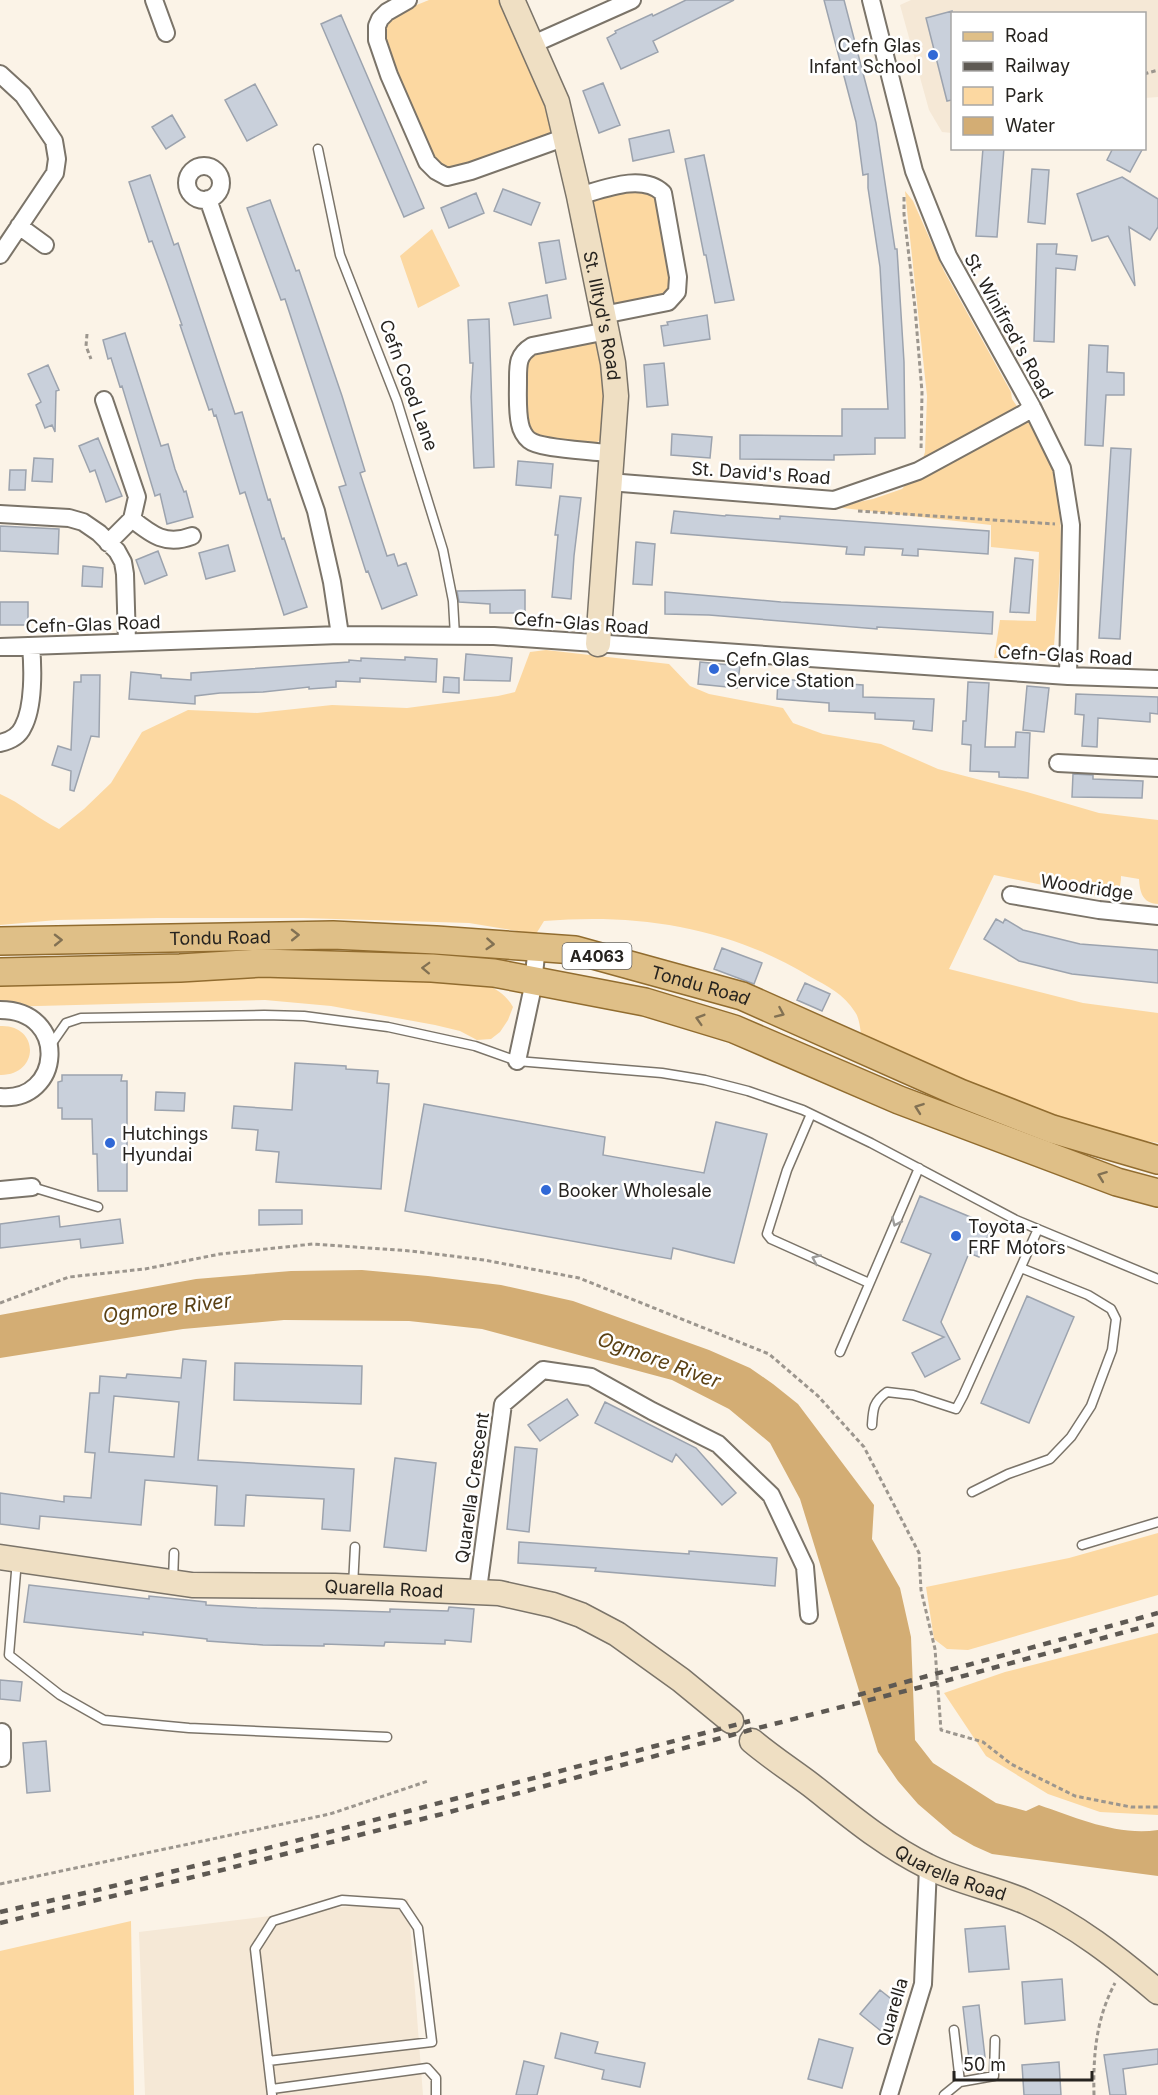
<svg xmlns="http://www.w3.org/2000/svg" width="1158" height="2095" font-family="Inter,sans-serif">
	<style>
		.built { fill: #f5e8d6 }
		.green { fill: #fcd8a1 }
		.water { fill: #d3ad74 }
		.building { fill: #c9d0db; stroke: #9ca3ae; stroke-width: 1.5; fill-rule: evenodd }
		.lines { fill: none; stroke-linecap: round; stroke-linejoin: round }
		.lane-casing { stroke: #7b7469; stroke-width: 11 }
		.street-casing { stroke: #7b7469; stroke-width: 20 }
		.secondary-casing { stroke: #7b7469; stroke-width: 27 }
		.primary-casing { stroke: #916c2f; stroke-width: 30 }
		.path { stroke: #9c968e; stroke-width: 3; stroke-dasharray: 4.5 3; stroke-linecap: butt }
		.lane { stroke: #fff; stroke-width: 8 }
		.street { stroke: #fff; stroke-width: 16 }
		.secondary { stroke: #efdfc3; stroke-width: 24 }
		.primary { stroke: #dfbf87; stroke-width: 27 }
		.rail { stroke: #5e5953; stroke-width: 4.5; stroke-dasharray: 8 8; stroke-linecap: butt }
		.oneway { stroke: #827153 }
		.oneway2 { stroke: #9d9c9a }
		.poi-dot { fill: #3068d6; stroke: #fff; stroke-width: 2 }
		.labels { text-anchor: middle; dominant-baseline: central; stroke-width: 5; stroke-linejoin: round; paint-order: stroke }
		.shield { fill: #fff; stroke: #676562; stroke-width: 1.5 }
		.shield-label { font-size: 16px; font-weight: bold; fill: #26231f }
		.poi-label { font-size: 18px; fill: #26231f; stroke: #fff; text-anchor: start }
		.street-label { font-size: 18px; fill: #26231f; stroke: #fff }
		.water-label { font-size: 20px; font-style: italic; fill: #5b4114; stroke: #fff }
	</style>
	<rect width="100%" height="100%" fill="#fbf3e7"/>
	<path class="built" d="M911,0H1158V97L1145,98L1144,14H952V133L942,132L929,110L900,5Z
		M408,1899L423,2095H145L139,1932Z"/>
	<path class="green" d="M429,0H502L554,125L548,136L454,169L444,167L435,160L384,45C380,13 404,11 429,0Z
		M644,190L650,193L657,202L671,282L667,294L619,307L610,301L592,201L600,195Z
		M905,191L913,201L944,271L1011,392L1012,399C1025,418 1043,440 1050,462C1069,521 1058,586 1054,646L1045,658H994L1000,620L1036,621L1039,552L991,547V525L834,507L873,499L902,489L920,468L925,452L927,396Z
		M432,229L460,286L418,308L400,256Z
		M595,341L598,344L605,380L600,440L596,443C579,442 533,445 527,425C524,416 525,402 525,393C524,378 523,364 533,353Z
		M546,650L669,664L690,686L709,694L783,708L793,723L823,734L881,744L938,769L1027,792L1099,813L1158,820V904C1142,903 1140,892 1139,879L1121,876C1121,888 1118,895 1106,898L994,875L949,969L1083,1003L1158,1013V1143L1112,1135L1037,1110L862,1039C860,1030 860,1019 855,1012C844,994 827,986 809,976C729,927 637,913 544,921L536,934L469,923L303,918H157L57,920L0,925V794C21,803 38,819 59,829L84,809L111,783L142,732L188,710L257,713L332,705L407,708L498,696L515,692L530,652Z
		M263,975L333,976L485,984C498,990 506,995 513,1007L508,1020L500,1032L491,1039L477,1040L460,1031L435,1025L331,1006L265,1000L0,1007V981Z
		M0,1026C40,1024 40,1076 0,1075Z
		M1158,1533V1595L968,1650L947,1649L934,1639L926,1587L1069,1558Z
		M1158,1633V1815L1100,1812L1048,1794L986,1756L944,1693L1005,1672Z
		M131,1921L134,2095H0V1951Z"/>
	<path class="water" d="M362,1270L428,1276L501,1285L573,1301L709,1350L750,1368L773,1384L798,1404L874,1505L872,1539L900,1588L911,1637L915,1740L933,1763L996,1803L1026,1811L1039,1805C1077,1818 1117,1836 1158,1830V1876L992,1854L974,1846L953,1834L918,1804L898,1781L878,1752L800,1499L770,1443L729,1409L672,1380L482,1329L409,1321L284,1320L183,1329L0,1358V1315L196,1279L291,1271Z"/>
	<path class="building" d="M686,0H734L653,41L658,52L621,69L607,38L616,33L615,31L652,14L653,16Z
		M824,0H844L876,123L895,249H897L904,362L905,438H875V454L834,455V460L740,459V435L842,436V409H888L880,267L868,188V174L863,175L856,122Z
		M952,11V100L947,101L926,18Z
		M341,15L424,208L404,217L321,24Z
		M603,83L620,125L599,133L583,91Z
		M255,84L277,125L247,141L225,100Z
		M172,115L185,137L166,149L152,127Z
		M669,130L674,152L633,161L629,139Z
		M983,148H1004L997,237L976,236Z
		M1113,148H1143L1130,172L1107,160Z
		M704,155L734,300L715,303L706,255H704L685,159Z
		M1032,169L1049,170L1045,224L1028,222Z
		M150,175L174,245L178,243L235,414L242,412L268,500L270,499L282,539L284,538L307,607L284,615L245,492L240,494L216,415L214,416L212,409L209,410L180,325H182L167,282L152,241L149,242L129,182Z
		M1122,177L1158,199V227L1150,240L1129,227L1135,286L1108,236L1092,241L1077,194Z
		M503,189L540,203L531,225L494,211Z
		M476,193L484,213L449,228L441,208Z
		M270,200L296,271L299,270L342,396L365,471L360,473L387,556L394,554L398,566L406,563L417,595L382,609L368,571L366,572L339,487L346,485L285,299L281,300L247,208Z
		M559,240L566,279L546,283L539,243Z
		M1037,244H1057L1056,254L1077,256L1075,270L1056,268L1054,342L1034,341Z
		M547,295L551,318L514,325L509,303Z
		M707,315L710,339L664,346L661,326L668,325L667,322Z
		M489,319L494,467L474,468L471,397L473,363H470L468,320Z
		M125,333L161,446L168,444L175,469L184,492L186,491L193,517L167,524L160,494L155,496L122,386L120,387L111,358L108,359L103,340Z
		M1089,345L1108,346L1107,372L1124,373V395H1106L1103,446L1085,445Z
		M664,363L668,405L647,407L644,365Z
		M48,365L59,390L56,391L55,432L52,425L45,428L36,405L41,402L28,374Z
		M672,434L712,437L710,458L671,455Z
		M98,438L122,496L106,502L95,470L90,472L79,446Z
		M1111,448L1131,449L1120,639L1099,638Z
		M34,458L53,459L52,482L32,481Z
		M518,461L553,464L551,488L516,485Z
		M10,470H26L25,490H9Z
		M560,496L581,498L574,556L571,599L552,597L558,535H555Z
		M674,511L725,516L726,515L780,519V516L989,531L988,554L918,549V556L902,555L903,549L865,547L864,555L846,554L847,547L671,533Z
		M0,526L59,529L58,554L0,551Z
		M636,542L655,544L652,585L633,584Z
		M228,545L235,571L206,579L199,553Z
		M158,551L167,575L145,584L136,560Z
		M1015,558L1033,560L1029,613L1010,612Z
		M83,566L103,568L102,587L82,586Z
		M525,590V613H490V604L459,602L457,591Z
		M665,592L781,602L993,612L992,634L877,627V629L709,615L665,614Z
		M0,602H28V625H0Z
		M466,654L512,658L510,681L464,680Z
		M405,657L437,659L436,682L360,678V682L336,681V687L309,689V687L263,692L220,693L195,696V704L129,699L131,672L161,675V678L191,680V673L349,662V660L361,661V658L405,660Z
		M700,662L740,666L737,688L698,684Z
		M81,675H100L99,737L91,736L74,791L70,790L71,771L52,765L58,746L71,750L74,682H81Z
		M444,677L459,678V693L443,692Z
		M778,679L863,685V697L934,699L932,731L913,729L914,721L875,719V713L829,711V703L777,699Z
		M968,682L989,683L985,747H1015L1016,732L1030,733L1028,778L999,777V772L970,771L971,745L962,744L963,721H966Z
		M1027,686L1049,688L1044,732L1023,730Z
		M1076,694L1158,697V714L1150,713V722L1098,718L1097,747L1082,746L1084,715L1075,714Z
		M1073,774L1093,775V779L1143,781L1142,798L1072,797Z
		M996,919L1003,923L1005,919L1023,930L1080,944L1158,950V983L1072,974L1019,961L984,939Z
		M722,948L762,963L754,984L714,969Z
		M805,983L830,994L822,1011L797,1000Z
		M295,1063L346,1066V1069L378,1071L377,1083L389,1084L381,1189L276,1182L279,1152L256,1150L258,1130L232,1128L234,1106L292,1110Z
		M62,1075H122L121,1081H127V1191H98L97,1154H93L92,1119H62V1108H58V1082L62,1081Z
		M156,1092L185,1093L184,1111L155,1110Z
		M424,1104L605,1137L603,1155L704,1173L716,1122L767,1134L734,1263L673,1248L671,1259L405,1211Z
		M920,1196L992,1226L979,1257L969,1253L941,1322L960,1359L925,1377L912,1353L944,1337L903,1320L931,1254L901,1242Z
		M259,1210H302V1224L259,1225Z
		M59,1216L60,1227L120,1219L123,1243L81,1248L80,1239L0,1248V1224Z
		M1027,1296L1074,1317L1029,1423L981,1403Z
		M183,1359L206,1361L198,1460L354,1469L350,1531L322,1529L324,1499L246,1495L244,1526L215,1525L217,1486L145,1480L141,1525L40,1516L39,1529L0,1524V1493L64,1502V1496L91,1498L95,1453L85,1452L90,1393H99L100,1376L126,1378L127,1374L181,1378ZM114,1396L179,1402L174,1457L109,1452Z
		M235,1363L362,1366L361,1404L234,1400Z
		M567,1399L578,1415L540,1441L528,1425Z
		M605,1402L696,1448L736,1493L722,1505L676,1454L672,1462L595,1423Z
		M515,1447L537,1449L529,1532L507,1529Z
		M395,1458L436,1463L426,1551L384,1547Z
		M519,1542L689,1554V1551L777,1558L775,1586L595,1571L596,1568L518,1563Z
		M29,1585L149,1599V1596L206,1602V1605L257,1608L390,1612V1609L448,1611L449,1607L474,1609L471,1642L445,1640V1644L385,1642L384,1646L324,1644V1646L263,1645L207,1641V1639L143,1632V1635L24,1622Z
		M0,1680L22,1682L20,1701L0,1699Z
		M46,1741L50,1791L27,1793L23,1743Z
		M1005,1926L1009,1969L969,1972L965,1929Z
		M1062,1979L1065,2020L1025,2024L1022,1982Z
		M880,1990L900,2006L881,2031L860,2014Z
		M979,2005L985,2057L969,2059L963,2007Z
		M561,2033L598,2042L595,2053L645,2063L640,2087L602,2079L604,2070L555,2058Z
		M819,2039L853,2048L842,2088L808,2079Z
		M1158,2049V2064L1123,2069L1126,2095H1110L1104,2055Z
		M524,2061L544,2066L537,2095H516Z
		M1059,2062L1061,2095H1024L1022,2065Z"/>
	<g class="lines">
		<defs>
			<path id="lane" d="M318,149L340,255L397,401L443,550L453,601L455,636
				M50,1046L66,1023L81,1018L264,1015L304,1016L388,1027L475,1046L517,1061L662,1073L705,1080L748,1091L803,1110L871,1143L1016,1220L1158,1279
				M811,1114L787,1170L767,1234L771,1239L869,1283
				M32,1187L98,1207
				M840,1352L919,1168
				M872,1425C873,1409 873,1402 887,1392L913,1395L956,1409L963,1396L1038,1229
				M972,1492L1008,1474L1050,1459L1071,1437L1091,1406L1112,1350L1116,1319L1111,1309L1088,1295L1021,1268
				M1082,1545L1158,1522
				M17,1560L9,1655L60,1695L104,1720L189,1728L387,1737
				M173,1581L174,1553
				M353,1586L355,1547
				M954,2030L960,2082
				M268,2061L432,2042L418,1928L402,1904L342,1900L273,1921L255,1949L272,2095
				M272,2089L427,2068L436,2078V2095
				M944,2095L960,2082L994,2076L995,2040"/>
			<path id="street" d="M154,0L166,33
				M408,0L387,12L380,19L377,26V40L389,75L427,162L436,171L447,177L471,171L566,137
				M871,0L914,171L948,256L1032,407L1062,468L1071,525L1068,676
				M531,45L632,0
				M0,74L23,95L54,141L57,159L55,173L0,255
				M187 183a17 17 0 1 1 34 0a17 17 0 1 1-34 0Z
				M579,196C604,189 642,173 663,193L678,277L677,292L668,302L603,315
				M208,199L316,511L332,582L340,635
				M19,226L45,245
				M607,331L532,346C517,355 518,365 518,382C518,395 517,411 520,424C521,430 525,437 529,440C541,450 595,450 612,454
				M104,400L137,497L132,519L108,543
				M609,482L834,500L918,471L1023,414L1032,407
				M0,514L69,518L83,522L99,533L117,551L123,562L125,574L127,642
				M132,519C152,535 166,546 192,536
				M0,647L340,635L494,636L1068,676L1158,679
				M0,743C9,741 19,736 23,727C34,707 33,668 31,646
				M1058,763L1158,768
				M1011,895L1099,910L1158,916
				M0,1010C70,1010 62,1103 0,1097
				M517,1061L532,991L537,947
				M0,1190L32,1187
				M479,1592V1582L503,1404L543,1370L591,1377L652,1411L718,1444L771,1495L805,1567L809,1615
				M0,1733L2,1732V1758
				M889,2095L923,1984L928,1867"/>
			<g id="secondary">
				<path id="s1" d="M512,0L557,102L579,196L613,363L616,396L598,644"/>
				<path id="s2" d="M0,1557L192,1585L335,1586L499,1593L553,1605L581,1615L617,1634L681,1680L731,1721"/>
				<path id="s3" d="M752,1741C771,1757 791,1770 811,1785C848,1814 884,1845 927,1866C958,1882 994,1888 1026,1902C1075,1924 1118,1958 1158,1992"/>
			</g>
			<g id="primary">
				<path id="s4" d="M0,941L333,935L436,940L575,950L742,996L960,1093L1052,1129L1158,1160"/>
				<path d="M0,972L180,968L262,963L432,968L494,973L645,1002L734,1029L899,1100L1117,1182L1158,1193"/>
			</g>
		</defs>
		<use href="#lane" class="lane-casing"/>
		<use href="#street" class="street-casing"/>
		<use href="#secondary" class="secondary-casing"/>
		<use href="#primary" class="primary-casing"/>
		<path class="path" d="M1144,74L1158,70
			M904,197V214L915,308L922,392L921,451
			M87,334L86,346L91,359
			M858,511L1055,524
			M0,1303L69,1277L145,1269L220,1254L313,1244L411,1251L484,1260L579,1278L769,1354L818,1396L864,1447L919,1553L921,1590L935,1649L941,1730L983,1742L1011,1764L1075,1796L1131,1807H1158
			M0,1884L330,1814L428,1781
			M1094,2095C1093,2055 1096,2019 1115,1983"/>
		<use href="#lane" class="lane"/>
		<use href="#street" class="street"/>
		<use href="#secondary" class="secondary"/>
		<use href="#primary" class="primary"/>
		<path class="rail" d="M858,1695L1158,1613
			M0,1912L89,1892L276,1846L750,1721
			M0,1923L218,1871L446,1813L754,1729L945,1681L1158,1623"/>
	</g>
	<defs><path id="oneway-chevron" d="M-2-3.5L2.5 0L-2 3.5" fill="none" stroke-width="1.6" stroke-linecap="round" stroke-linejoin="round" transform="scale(1.5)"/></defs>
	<g class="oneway">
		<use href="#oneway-chevron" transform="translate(295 935) rotate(-1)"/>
		<use href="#oneway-chevron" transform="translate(58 940) rotate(-1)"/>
		<use href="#oneway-chevron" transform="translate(490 944) rotate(4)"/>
		<use href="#oneway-chevron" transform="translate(426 968) rotate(-178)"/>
		<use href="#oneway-chevron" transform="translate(780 1013) rotate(24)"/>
		<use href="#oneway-chevron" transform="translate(700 1019) rotate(-163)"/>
		<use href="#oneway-chevron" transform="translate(919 1108) rotate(-160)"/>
		<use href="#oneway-chevron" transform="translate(1102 1176) rotate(-159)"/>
	</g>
	<g class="oneway2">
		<use href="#oneway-chevron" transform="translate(896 1222) rotate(114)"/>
		<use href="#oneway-chevron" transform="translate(816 1259) rotate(-156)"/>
	</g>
	<g class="poi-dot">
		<circle cx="933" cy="55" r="6"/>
		<circle cx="714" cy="669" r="6"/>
		<circle cx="110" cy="1143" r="6"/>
		<circle cx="546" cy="1190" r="6"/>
		<circle cx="956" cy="1236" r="6"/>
	</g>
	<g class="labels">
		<rect class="shield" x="562.5" y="943" width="69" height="26" rx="4.5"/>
		<g class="shield-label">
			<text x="597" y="956">A4063</text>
		</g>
		<g class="poi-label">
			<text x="921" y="45" text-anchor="end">Cefn Glas<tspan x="921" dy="21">Infant School</tspan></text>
			<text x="726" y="659">Cefn Glas<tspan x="726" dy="21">Service Station</tspan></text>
			<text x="122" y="1133">Hutchings<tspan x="122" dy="21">Hyundai</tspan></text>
			<text x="558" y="1190">Booker Wholesale</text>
			<text x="968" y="1226">Toyota -<tspan x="968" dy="21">FRF Motors</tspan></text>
		</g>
		<g class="street-label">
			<text stroke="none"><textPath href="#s1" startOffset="330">St. Illtyd's Road</textPath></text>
			<text transform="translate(1009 326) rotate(61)">St. Winifred's Road</text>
			<text transform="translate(409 385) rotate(70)">Cefn Coed Lane</text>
			<text transform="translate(761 473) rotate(4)">St. David's Road</text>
			<text transform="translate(581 623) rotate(4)">Cefn-Glas Road</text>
			<text transform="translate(93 624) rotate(-2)">Cefn-Glas Road</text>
			<text transform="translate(1065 655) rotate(3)">Cefn-Glas Road</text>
			<text transform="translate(1087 887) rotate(8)">Woodridge</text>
			<text stroke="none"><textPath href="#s4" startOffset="220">Tondu Road</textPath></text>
			<text stroke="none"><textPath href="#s4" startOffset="706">Tondu Road</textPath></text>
			<text transform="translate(472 1488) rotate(-82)">Quarella Crescent</text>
			<text stroke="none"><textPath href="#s2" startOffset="386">Quarella Road</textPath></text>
			<text stroke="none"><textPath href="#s3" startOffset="240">Quarella Road</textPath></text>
			<text transform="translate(892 2012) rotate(-74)">Quarella</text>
		</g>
		<g class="water-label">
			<text transform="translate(167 1308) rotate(-7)">Ogmore River</text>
			<text transform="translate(659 1360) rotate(20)">Ogmore River</text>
		</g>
	</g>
	<rect x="951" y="12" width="195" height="138" fill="#ffffff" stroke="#a8a7a5" stroke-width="1.5"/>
	<rect x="963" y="32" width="30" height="9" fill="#dfbf87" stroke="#a8a7a5" stroke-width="1.5"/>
	<text x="1005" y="42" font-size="18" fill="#26231f">Road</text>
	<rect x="963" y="62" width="30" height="9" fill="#5e5953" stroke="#a8a7a5" stroke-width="1.5"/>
	<text x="1005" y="72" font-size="18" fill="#26231f">Railway</text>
	<rect x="963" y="87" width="30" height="18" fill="#fcd8a1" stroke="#a8a7a5" stroke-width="1.5"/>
	<text x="1005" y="102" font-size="18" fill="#26231f">Park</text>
	<rect x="963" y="117" width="30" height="18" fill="#d3ad74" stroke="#a8a7a5" stroke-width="1.5"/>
	<text x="1005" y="132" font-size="18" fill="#26231f">Water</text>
	<path d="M954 2071v9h138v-9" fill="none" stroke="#26231f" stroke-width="3"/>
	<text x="963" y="2071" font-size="18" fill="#26231f" stroke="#ffffff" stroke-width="4.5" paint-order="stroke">50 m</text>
</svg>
